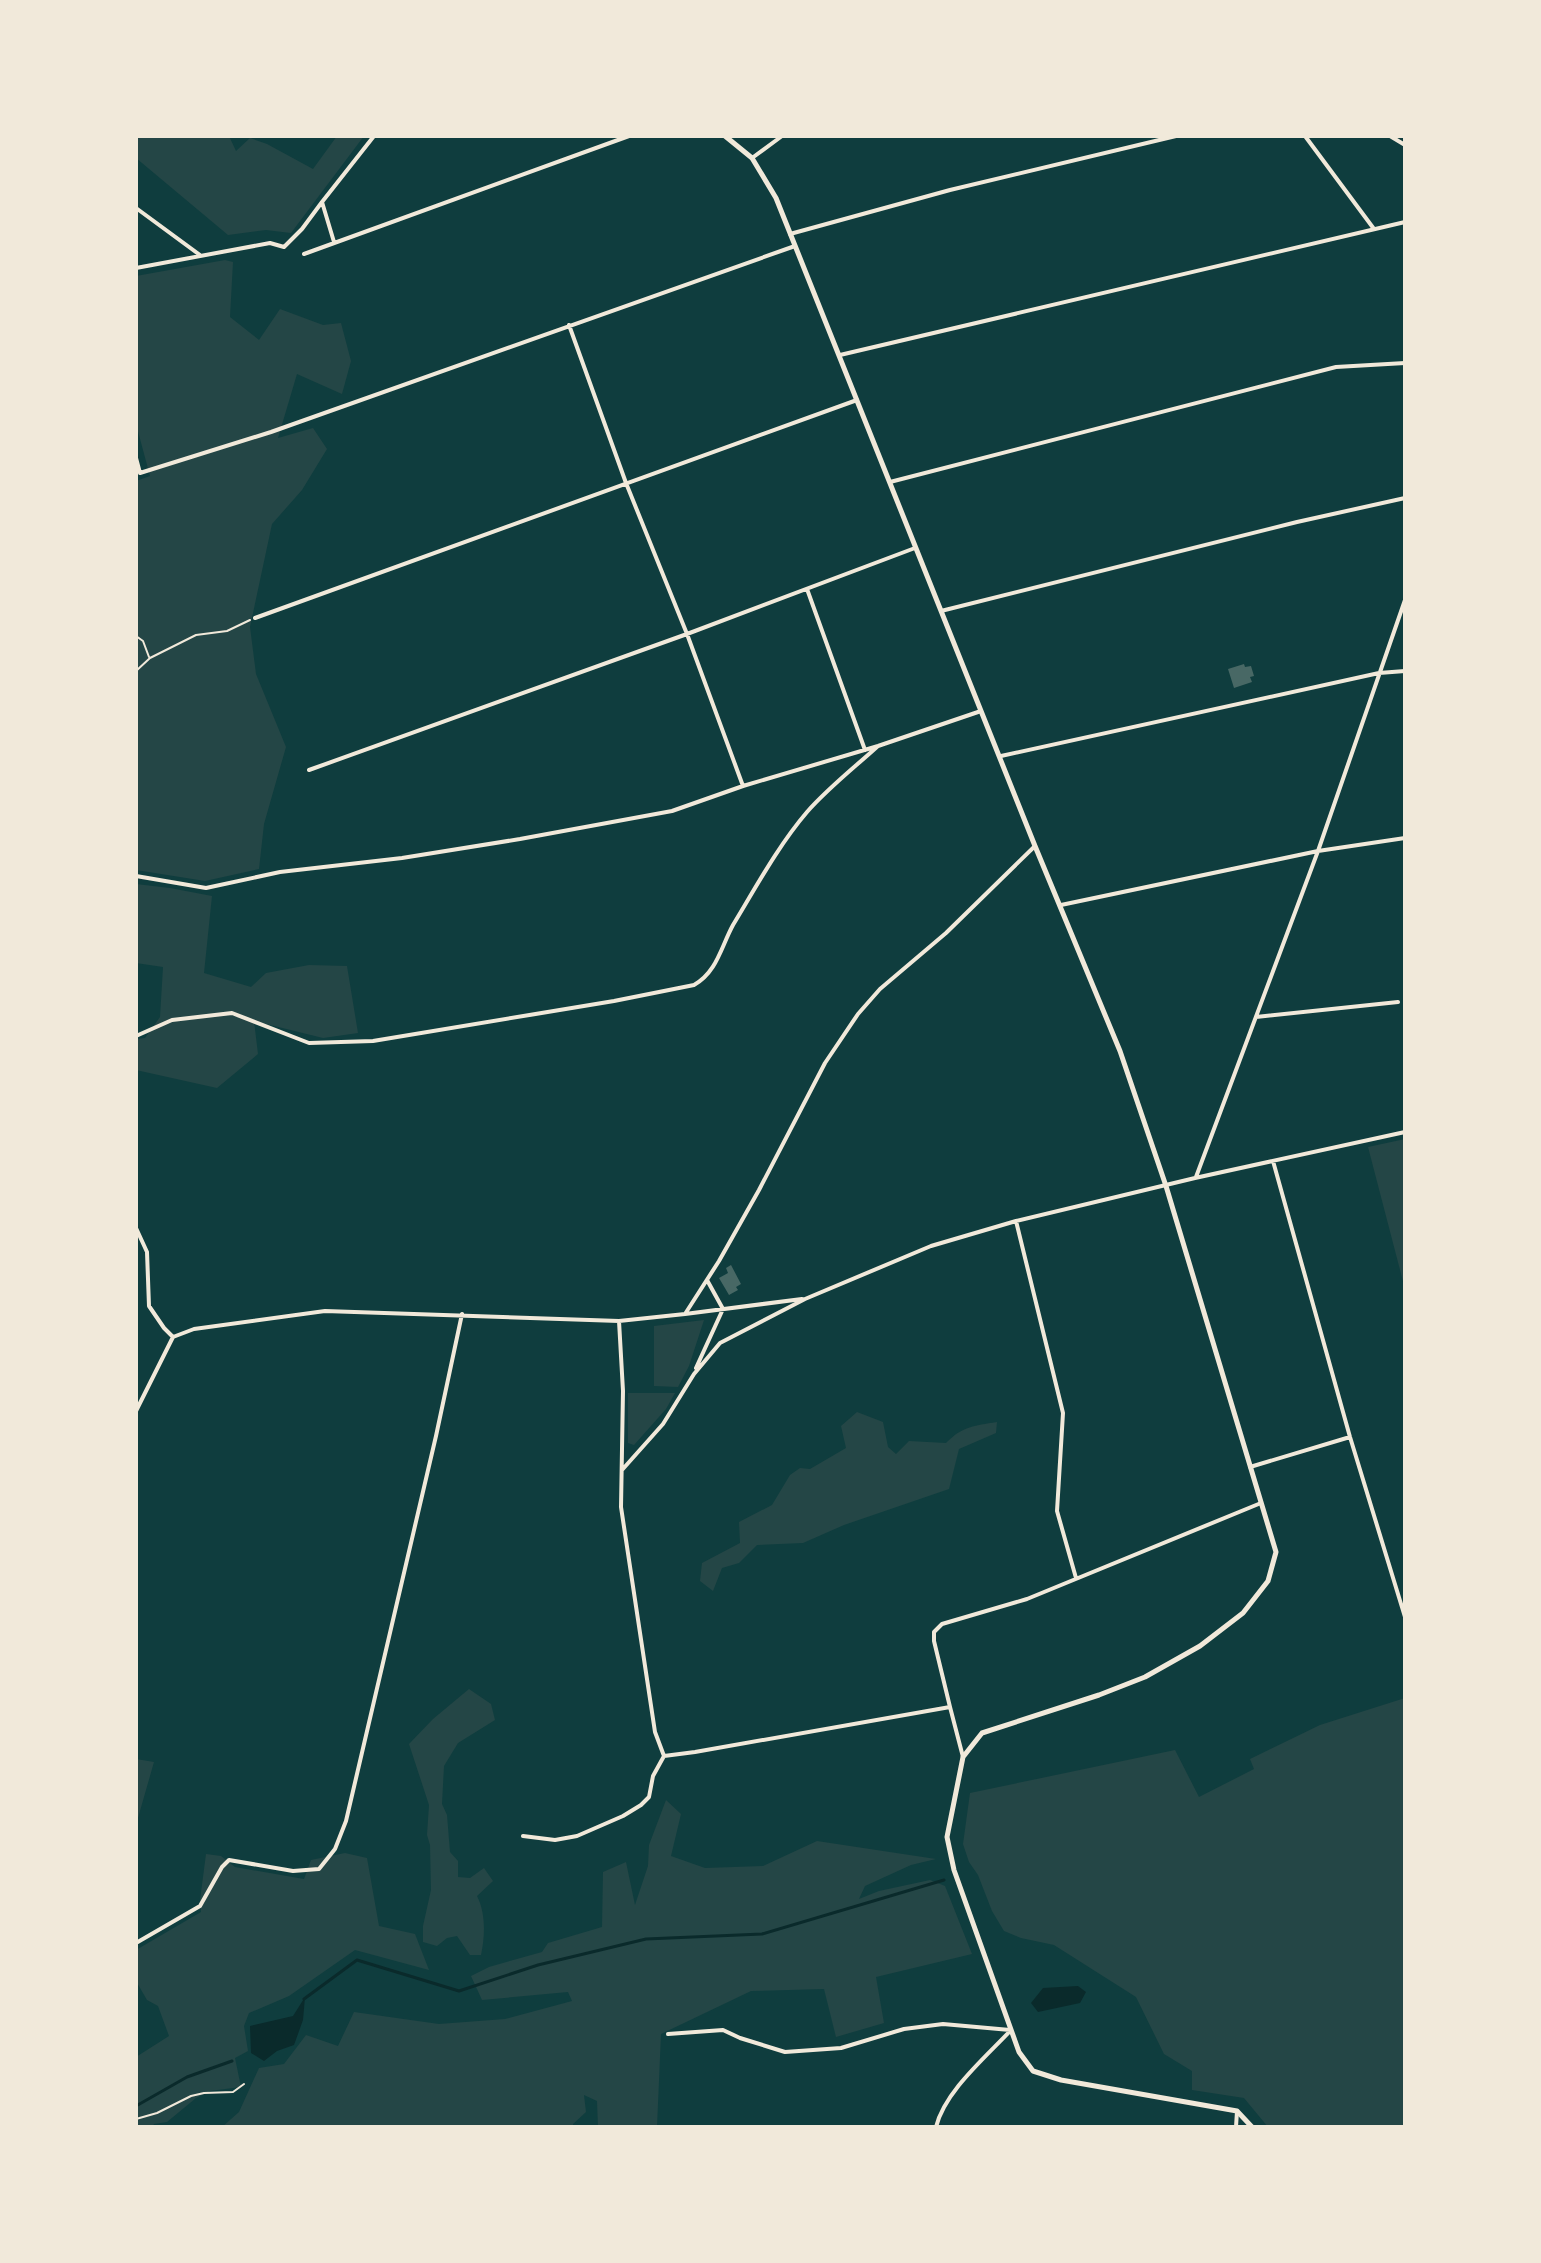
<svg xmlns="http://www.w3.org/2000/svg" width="1541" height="2263" font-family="Manrope,sans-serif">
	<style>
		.green { fill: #244646 }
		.water { fill: #0a2a2b }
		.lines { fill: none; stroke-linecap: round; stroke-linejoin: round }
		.stream { stroke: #0a2a2b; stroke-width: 3 }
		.building { fill: #486865 }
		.path { stroke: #f1e9da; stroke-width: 2 }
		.minor { stroke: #f1e9da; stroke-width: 4 }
		.tertiary { stroke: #f1e9da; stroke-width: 5 }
	</style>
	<rect width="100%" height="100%" fill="#0f3d3e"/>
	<path class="green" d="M136,136H229L236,151L250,138L267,144L313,169L337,136H364L291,233L266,230L228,235L136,158Z
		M225,260L233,262L230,317L259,340L280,309L323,325L341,323L351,361L342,394L297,374L278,438L313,428L327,449L302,490L272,524L250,627L256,674L286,747L264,824L259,869L205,881L136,870V481L150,476L136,424V276Z
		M136,884L170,888L212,896L204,973L251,987L266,973L309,965L347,966L358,1033L323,1038L254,1021L258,1054L217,1088L136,1070V1039L145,1038L160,1017L163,967L136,963Z
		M1405,1139V1289L1368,1147Z
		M704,1320L689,1366L678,1387L654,1386V1326Z
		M628,1393H675L666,1409L634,1445L628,1443Z
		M857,1412L883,1422L888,1447L896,1454L909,1441L946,1443C963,1426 973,1426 997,1422L996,1433L959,1449L949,1489L844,1525L803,1543L757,1545L739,1563L722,1568L713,1591L700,1581L702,1563L740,1543L739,1522L772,1505L790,1475L800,1468L810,1469L846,1448L841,1426Z
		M469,1689L491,1704L495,1720L458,1743L444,1766L442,1804L447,1815L450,1852L458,1861V1877L470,1878L484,1868L493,1881L477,1896C486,1913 485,1937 481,1955H470L457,1936L447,1938L437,1946L423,1942V1926L431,1890L430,1845L427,1835L429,1805L409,1744L433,1719Z
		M1405,1698V2124L1403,2127H1268L1244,2098L1192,2090V2071L1164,2054L1136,1997L1054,1945L1021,1938L1004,1931L992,1911L978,1875L969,1862L963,1844L970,1793L1175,1750L1199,1797L1254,1769L1250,1759L1320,1725Z
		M136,1759L154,1762L136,1825Z
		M666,1800L681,1814L671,1856L705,1868L763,1866L817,1841L936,1859L911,1865L865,1886L859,1899L879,1891L930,1880L945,1886L972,1954L876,1977L884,2023L836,2037L824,1989L751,1991L661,2034L657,2127H598L597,2101L584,2095L586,2112L573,2124V2127H222L239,2112L259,2068L284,2064L306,2035L338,2046L354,2012L439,2024L505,2019L572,2001L568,1992L482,2000L471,1976L489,1967L542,1952L548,1943L602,1927L603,1872L626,1862L635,1905L648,1866L649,1845Z
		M345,1853L367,1858L379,1926L415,1934L429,1970L355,1950L289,1996L249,2013L244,2026L248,2051L235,2058L241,2087L210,2091L196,2098L167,2122L154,2124L152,2127H136V2057L169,2036L158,2006L147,2000L136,1981V1950L201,1912L200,1900L206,1854L221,1856L235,1867L304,1879L311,1860Z"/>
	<path class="water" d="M1078,1986L1086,1992L1080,2003L1038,2012L1031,2003L1043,1988Z
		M305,1997L303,2020L294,2045L277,2051L264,2061L251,2053L250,2026L293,2016Z"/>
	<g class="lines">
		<path class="stream" d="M304,1999L357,1960L459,1991L538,1965L646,1939L762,1934L944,1880
			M136,2106L187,2077L232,2061"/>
	</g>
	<path class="building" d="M1244,664L1245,667L1251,666L1254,676L1250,677L1252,682L1234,688L1228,669Z
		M731,1265L741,1284L736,1287L738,1290L729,1295L719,1278L728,1273L726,1268Z"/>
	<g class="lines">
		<path class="path" d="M136,636L143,641L149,657
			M136,671L150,658L196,635L227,631L250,620
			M136,2119L157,2113L191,2096L204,2093L233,2092L244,2084"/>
		<path class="minor" d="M1305,136L1374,229
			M1390,136L1405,145
			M752,158L782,136
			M136,208L200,255
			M790,234L950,190L1176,136
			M334,242L322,202L374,136
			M304,254L629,136
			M136,268L270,243L284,247L302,229L322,202
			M569,325L626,483L687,634L743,786
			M840,355L1405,222
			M136,458L140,473L271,432L795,246
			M890,482L1336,367L1405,363
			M807,589L865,750
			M941,611L1297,522L1405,498
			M255,618L857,400
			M1001,756L1379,673L1405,671
			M309,770L687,634L915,548
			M136,876L206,888L280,872L402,858L520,839L672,811L743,786L878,746L981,711
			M1061,905L1318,851L1405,838
			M1256,1017L1398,1002
			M136,1036L172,1020L232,1013L309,1043L373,1041L614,1001L694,985C717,972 721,947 733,925C756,887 778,846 807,812C828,788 855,767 878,746
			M1273,1161L1350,1437L1405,1617
			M1196,1177L1318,851L1405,600
			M1016,1221L1063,1413L1057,1511L1076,1578
			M136,1228L147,1252L149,1306L164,1328L173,1337
			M685,1314L802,1299
			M619,1321L623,1391L621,1507L655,1732L664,1756
			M696,1368L723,1309L707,1280
			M136,1411L173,1337L194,1329L325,1311L619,1321L685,1314L719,1261L759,1190L825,1063L858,1014L880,989L946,933L1035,846
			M1250,1467L1350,1437
			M622,1470L663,1424L694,1374L720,1343L805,1299L931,1246L1016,1221L1195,1178L1405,1132
			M950,1707L934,1641V1632L942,1624L1027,1599L1261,1503
			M664,1756L695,1752L950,1707L963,1757
			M523,1836L555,1840L577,1836L623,1816L641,1805L649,1797L653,1776L664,1756
			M136,1943L200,1906L222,1867L229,1860L293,1871L319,1869L335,1849L346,1821L436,1436L462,1314
			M668,2034L723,2030L740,2038L785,2052L841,2048L904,2029L943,2024L1010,2030
			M936,2127C945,2091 986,2057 1011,2030
			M1236,2127L1237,2111"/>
		<path class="tertiary" d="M725,136L752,158L776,198L1035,846L1120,1051L1166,1186L1276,1552L1268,1581L1243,1613L1200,1646L1145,1677L1099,1695L982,1733L963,1757L947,1837L954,1870L1019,2052L1033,2071L1061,2080L1237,2111L1252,2127"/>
	</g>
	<rect width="1541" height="2263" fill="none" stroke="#f1e9da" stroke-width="276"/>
</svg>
